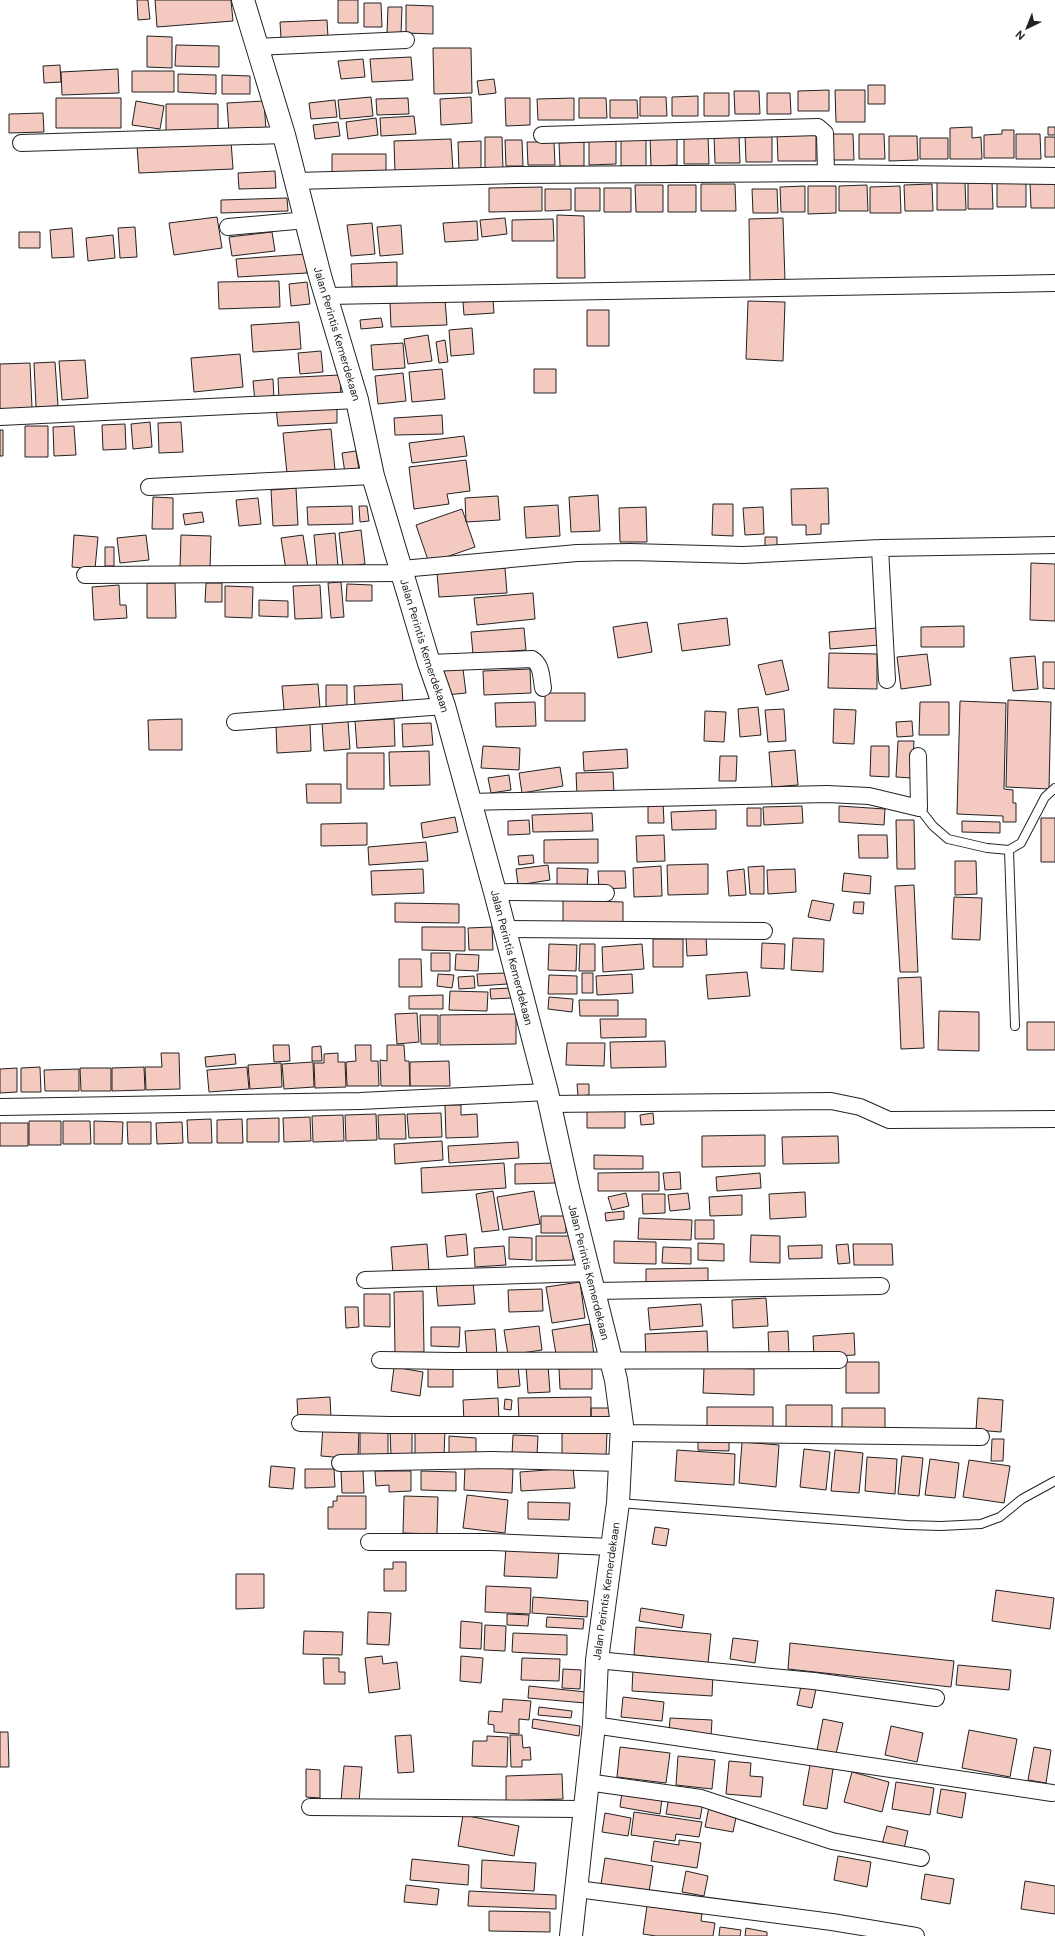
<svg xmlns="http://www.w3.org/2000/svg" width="1055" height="1936" font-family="'DM Sans',sans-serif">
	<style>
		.building { fill: #f3c9c0; stroke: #222 }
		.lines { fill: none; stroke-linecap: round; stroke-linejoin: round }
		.lane-casing { stroke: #222; stroke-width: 10 }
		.street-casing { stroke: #222; stroke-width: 18 }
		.secondary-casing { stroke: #222; stroke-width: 24 }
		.lane { stroke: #fff; stroke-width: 8 }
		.street { stroke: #fff; stroke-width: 16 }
		.secondary { stroke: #fff; stroke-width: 22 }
		.labels { text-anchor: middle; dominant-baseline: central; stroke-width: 3; stroke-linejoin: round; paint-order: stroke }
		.street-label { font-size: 11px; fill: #222; stroke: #fff }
	</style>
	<rect width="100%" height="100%" fill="#fff"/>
	<path class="building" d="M137,0H148L150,19L138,20Z
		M155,0H231L233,21L157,27Z
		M338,0H358V23H338Z
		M364,3H381L382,27H364Z
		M406,5L433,6V34L406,33Z
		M388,7H402L401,35L387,34Z
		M327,20L328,37L281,38L280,22Z
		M147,36L172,37V68L147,67Z
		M176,45L219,46V67L175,66Z
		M433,48H471L472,93L434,94Z
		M411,57L413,80L372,82L370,59Z
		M363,59L365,77L341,79L338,61Z
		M60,65L61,82L44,83L43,66Z
		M118,69L119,93L62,95L61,72Z
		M132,71H174V92H132Z
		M178,74L216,75V94L178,92Z
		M222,75L250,76V94H222Z
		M494,79L496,93L479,95L477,81Z
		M868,85H885V104H868Z
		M829,90V111H798V91Z
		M835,90H865V122H836Z
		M734,91H759L760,114H735Z
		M704,93H729V116H704Z
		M767,93H790L791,114H767Z
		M698,96V116H672V97Z
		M371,97L373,116L340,119L338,100Z
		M471,97L472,123L441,125L440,99Z
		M640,97H666L667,116H640Z
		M56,98H121V128H56Z
		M408,98L409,114L377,115L376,99Z
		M505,98H530V125L506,126Z
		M574,98V120H538L537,99Z
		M579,98H606L607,118H579Z
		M335,100L337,117L311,119L309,103Z
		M610,100H637L638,118H610Z
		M136,101L164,106L160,129L132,125Z
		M264,101L266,130L229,133L227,103Z
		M166,104H218V133L166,132Z
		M43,113L44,132L9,133V114Z
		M414,116L416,134L381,136L380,118Z
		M376,118L378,135L348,139L346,122Z
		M338,122L340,136L315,139L313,125Z
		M972,127V138L981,137L982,159H950V128Z
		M1048,127H1055V135H1048Z
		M1002,130H1014V158H984V135L1002,134Z
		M772,133V162H746L745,134Z
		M777,133H816V161H778Z
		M830,134H853L854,160H830Z
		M859,134H884L885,159H859Z
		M1016,134H1040L1041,159H1016Z
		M708,136L709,164H684V137Z
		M714,136H739L740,163H715Z
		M889,136H917L918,160L889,161Z
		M485,137H502L503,170H485Z
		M650,137H677V165L651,166Z
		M1045,137H1055V157H1045Z
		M621,138H646V166H621Z
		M920,138H948V159H920Z
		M451,139L453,171L395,173L394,141Z
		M616,139V164L589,165V140Z
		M505,140H522L523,166H506Z
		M231,141L233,169L139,173L137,146Z
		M481,141V171H459L458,142Z
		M527,142H554L555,165H528Z
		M584,142V166H560L559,143Z
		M332,154H386V174L332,173Z
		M275,171L276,188L239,189L238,173Z
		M968,181H992L993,209H968Z
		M997,181H1026V207H997Z
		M937,182H965L966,210H937Z
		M1030,182H1055V208H1031Z
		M701,184H735L736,211H701Z
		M932,184L933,211H905L904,185Z
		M635,185H663V212H636Z
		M668,185H696V212H668Z
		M867,185L868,211H839V186Z
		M805,186V212H781L780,187Z
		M808,186H836V213L808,214Z
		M900,186L901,213H870V187Z
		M542,187V211L489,212V188Z
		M575,188H600V211H575Z
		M604,188H631V212H604Z
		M545,189H571V210L545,211Z
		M752,189H777L778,213H753Z
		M287,198L288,211L221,213V200Z
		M557,215L584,216L585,278H557Z
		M217,217L222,248L174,255L169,223Z
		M505,218L507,234L482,237L480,220Z
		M783,218L785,281H750L749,219Z
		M553,219L554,241H512V220Z
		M477,221L478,240L445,242L443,223Z
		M372,223L375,254L351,256L347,225Z
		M401,225L403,254L380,256L377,227Z
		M135,227L137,257L120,258L118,228Z
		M72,228L74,257L52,258L50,230Z
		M19,232H40V248H19Z
		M272,232L275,251L232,256L229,237Z
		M113,235L115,258L88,261L86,238Z
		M306,254L307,273L238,277L236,259Z
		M397,262V286L352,287L351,264Z
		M279,281L280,307L219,309L218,282Z
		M307,282L310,304L291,306L289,284Z
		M445,300L447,325L391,327L390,302Z
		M493,300L494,313L464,315L463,302Z
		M748,301L785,302L783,361L746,359Z
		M587,310H609V346H587Z
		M381,318L383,327L361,329L360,320Z
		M299,322L301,349L253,352L251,325Z
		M472,328L474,354L451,356L449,330Z
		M428,335L432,361L408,364L404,339Z
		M445,340L448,362L439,363L436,342Z
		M403,343L405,368L373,370L371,345Z
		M321,351L323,372L300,374L298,353Z
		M240,354L243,387L194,392L191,358Z
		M85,360L88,398L62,400L59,361Z
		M55,362L58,406L36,407L34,363Z
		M30,363L32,408L0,409V364Z
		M442,369L445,399L412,402L409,372Z
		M534,369H556V393H534Z
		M403,373L406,401L378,404L375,376Z
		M340,375L341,397L279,400L278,378Z
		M273,379L274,400L255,402L253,381Z
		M337,405V423L278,426L276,408Z
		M442,415L443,434L395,435L394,418Z
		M150,422L152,447L133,449L131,424Z
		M181,422L183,452L159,453L158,423Z
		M125,424L126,449L103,450L102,425Z
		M25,426H48V457H25Z
		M74,426L76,455L54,456L53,427Z
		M331,429L335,470L287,474L283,433Z
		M0,430H3V456H0Z
		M464,436L467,456L412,463L409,443Z
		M356,451L359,470L345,473L342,453Z
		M466,460L470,491L447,494L449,504L414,509L409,467Z
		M296,488L298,525L273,526L271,490Z
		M828,488L829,524H821V534L806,535V525H792L791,489Z
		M598,495L600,531L571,532L569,497Z
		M498,496L500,520L466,522L465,498Z
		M153,497L173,498V529H152Z
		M258,498L261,524L239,526L236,500Z
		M713,504H733V536L712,535Z
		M558,505L560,536L526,538L524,507Z
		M352,506L353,524L308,525L307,507Z
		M359,506H367L369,521L360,522Z
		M646,507L647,542H620L619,508Z
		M763,507L764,534L745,535L743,508Z
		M462,509L475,547L429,563L416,525Z
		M202,512L204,522L185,525L183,514Z
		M361,530L365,564L343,567L339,533Z
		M335,533L338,566L317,568L314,535Z
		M74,535L98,537L95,569L72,567Z
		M146,535L149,560L120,563L117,538Z
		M181,535L211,536L210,569L180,568Z
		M303,535L308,567L286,570L281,538Z
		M765,537H777V550L765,549Z
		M105,547H114V566H105Z
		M1031,563L1055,564V621L1030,620Z
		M505,568L507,593L439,597L437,573Z
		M341,582L344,617L331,618L328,583Z
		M147,583H175L176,618H147Z
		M206,583H222V602H205Z
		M347,584L372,585V601H346Z
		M119,585L120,605H126L127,618L94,620L92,587Z
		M320,585L322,618L295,619L293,586Z
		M225,586L253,587L252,618L225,617Z
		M533,593L535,619L477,625L474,598Z
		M259,600L288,601V617L259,616Z
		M727,618L730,645L682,651L678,624Z
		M647,622L652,652L618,658L613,627Z
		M964,626V647H921V627Z
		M524,628L526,650L473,654L471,632Z
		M877,628L879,645L830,649L829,632Z
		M829,653L877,654V689L828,688Z
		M927,654L931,685L901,689L897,657Z
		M1035,656L1038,689L1013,691L1010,658Z
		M782,660L789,690L766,695L758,665Z
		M1043,662H1055V689L1043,688Z
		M463,669L466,693L446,695L444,670Z
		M530,669L531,693L484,695L483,671Z
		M318,684L320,708L284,710L282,686Z
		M402,684L403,706L355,707L354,686Z
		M326,685H347V712H326Z
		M545,693H585V721H545Z
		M1008,700L1051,702L1049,789L1006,787Z
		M960,701L1006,703L1004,789L1013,790V803H1016V822H1003V816L957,814Z
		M535,702L536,726L496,727L495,703Z
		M920,702H949V735H919Z
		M758,707L761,735L740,737L738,709Z
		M784,709L786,741L768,742L765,710Z
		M834,709L856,710L854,744L833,743Z
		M705,711L726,712L724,742L704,741Z
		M182,719V750H149L148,720Z
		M394,719L395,746L357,748L355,721Z
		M348,721L350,749L324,751L322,723Z
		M912,721L913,736L897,737L896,722Z
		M310,723L311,751L277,753L276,725Z
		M431,723L433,745L403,747L402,724Z
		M898,741H914L912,778L896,777Z
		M483,746L520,748L519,770L481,768Z
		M871,746H889V777L870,776Z
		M627,749L628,768L584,771L583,752Z
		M795,750L798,785L772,787L769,752Z
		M429,751L430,785L390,786L389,752Z
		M347,753H384V789H347Z
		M720,756H737L736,781H719Z
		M560,767L563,786L522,793L519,773Z
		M613,772L614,794L577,795L576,773Z
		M509,775L511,790L491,793L488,778Z
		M306,784H341V803H307Z
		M663,802L664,823H648V803Z
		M802,806L803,823L764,825L763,807Z
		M839,806L885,809L884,825L839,822Z
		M747,808H761V826H747Z
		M716,810V829L672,830L671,812Z
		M592,813L593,831L533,832L532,815Z
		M455,817L458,832L423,838L421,823Z
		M1041,818H1055V862H1041Z
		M529,820L530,834L508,835V821Z
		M896,820H914L915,869H897Z
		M962,821L1000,822V833L962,832Z
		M367,823V845L321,846V824Z
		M664,835L665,861L637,862L636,836Z
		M858,835H887L888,858H859Z
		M598,839V863H544V840Z
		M426,842L428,861L369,865L368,847Z
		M533,855L534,863L519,865L518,856Z
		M955,861H976L977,894L955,895Z
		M708,864V894L668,895L667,865Z
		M548,865L550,880L518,885L516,869Z
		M661,866L662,896L634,897L633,868Z
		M764,866V894H750L748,867Z
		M557,868L588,869L587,889L557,888Z
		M423,869L424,893L372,895L371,871Z
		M744,869L746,895L729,896L727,871Z
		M795,869L796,892L768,894L767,870Z
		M598,871H625L626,888L599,889Z
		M844,873L871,876L870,894L842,891Z
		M914,885L918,972H900L895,886Z
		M954,897L982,898L980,940L952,939Z
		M563,900L623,902V924L563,923Z
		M812,900L834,904L830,921L808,917Z
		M854,902H864L863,914L853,913Z
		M395,903L459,904V923L395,922Z
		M422,927H465V951L422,950Z
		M492,927L493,950H469L468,928Z
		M706,936L707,955L687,956L686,937Z
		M793,938L824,939L823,972L791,970Z
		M653,939H683V967H653Z
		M762,943L785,944L784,969L761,968Z
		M549,944L577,945L576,971L548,970Z
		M580,944H595V971H579Z
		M642,944L644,969L603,972L602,947Z
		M431,953H450V971H431Z
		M456,954L479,955L478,971L455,970Z
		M399,959H421L422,987H399Z
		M747,972L750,996L708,999L706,975Z
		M506,973L507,984L478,986L477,974Z
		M582,973H593V993H582Z
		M438,974L454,975L452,988L437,986Z
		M632,974L633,993L597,995L596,976Z
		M549,975L577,976V994H548Z
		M474,976L475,988L459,989L458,977Z
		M921,977L924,1048L901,1049L898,978Z
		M510,988L511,998L491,999L490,989Z
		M450,991L488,992L487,1011L449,1010Z
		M443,995V1009H409V996Z
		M549,997L573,999L572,1012L548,1009Z
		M579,1000H618V1016H580Z
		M939,1011L979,1012V1051L938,1050Z
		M417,1013L419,1042L397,1044L395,1014Z
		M516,1014V1044L440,1045V1015Z
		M420,1015H438V1044H421Z
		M600,1019H646V1037L601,1038Z
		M1027,1022H1055V1050H1027Z
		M665,1041L666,1067L611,1068L610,1042Z
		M567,1043H605L604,1066L566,1065Z
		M273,1045H289L290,1061L274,1062Z
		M355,1045H371V1061H378L379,1086H347L346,1062L356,1061Z
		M387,1045H404L405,1061H409L410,1086H381L380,1060L387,1061Z
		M321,1046L322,1061H312V1047Z
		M161,1053H179L180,1089L146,1090L145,1067H162Z
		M338,1053V1062H345L346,1087L315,1088L314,1063H324V1054Z
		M235,1054L236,1064L206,1067L205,1057Z
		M449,1061L450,1086H410V1062Z
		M313,1062L314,1087L284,1089L282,1064Z
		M281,1063L282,1087L250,1089L248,1065Z
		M40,1067L41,1092H21V1068Z
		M144,1067L145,1090L112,1091V1068Z
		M247,1067L249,1089L209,1092L207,1070Z
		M17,1068V1092L0,1093V1069Z
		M80,1068H111V1091H81Z
		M79,1069V1091H45L44,1070Z
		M577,1084H589V1095L578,1096Z
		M445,1105H461V1115L477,1114L478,1137L446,1138Z
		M587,1111H625V1128H587Z
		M441,1113L442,1137L409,1138L407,1114Z
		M653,1113L654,1124L641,1125L640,1115Z
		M376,1114L377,1140L346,1141L345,1115Z
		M405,1114L406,1139H379L378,1115Z
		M343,1115L344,1141L313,1142L312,1116Z
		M310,1117L311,1141L284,1142L283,1118Z
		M279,1118V1142H247V1119Z
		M211,1119L212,1143H188L187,1120Z
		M242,1119L243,1143H217V1120Z
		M29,1121H61V1145H29Z
		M63,1121H90L91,1144H63Z
		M94,1121L123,1122L122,1144H94Z
		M127,1122H151V1144H128Z
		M182,1122L183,1143L157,1144L156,1123Z
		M0,1123H28V1146H0Z
		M765,1135V1166L702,1167V1136Z
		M838,1136L839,1163L783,1164L782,1137Z
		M442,1141L443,1160L395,1164L394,1144Z
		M518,1142L519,1158L449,1163L448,1146Z
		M594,1155L643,1156V1169H594Z
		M504,1163L506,1188L422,1193L421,1168Z
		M555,1163V1183L515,1184V1164Z
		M659,1172V1191H598V1173Z
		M680,1172L681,1189L665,1190L663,1173Z
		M760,1173L761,1188L717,1191L716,1177Z
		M493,1191L499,1230L482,1232L476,1194Z
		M534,1191L540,1224L503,1230L497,1197Z
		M805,1192L806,1217L770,1219L769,1194Z
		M626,1193L629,1206L612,1210L608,1197Z
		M688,1193L690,1209L670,1211L668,1195Z
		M642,1194H665V1213L643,1214Z
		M742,1195V1215L710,1216L709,1197Z
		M624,1211V1219L606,1221L605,1213Z
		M541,1216H566V1233H541Z
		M639,1218L692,1220L691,1240L638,1239Z
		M695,1220H714V1239H695Z
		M466,1234L468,1255L447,1257L445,1236Z
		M751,1235L780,1236V1263L750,1262Z
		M536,1236H573V1260L536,1261Z
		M509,1237L532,1238V1260L509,1259Z
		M614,1241L656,1242V1264L614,1263Z
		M698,1243L724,1244V1261L698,1260Z
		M427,1244L429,1271L393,1274L391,1247Z
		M848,1244L850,1263L838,1264L836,1245Z
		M853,1244H892L893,1265H854Z
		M822,1245V1258L789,1259L788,1246Z
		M504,1246L506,1265L475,1267L474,1248Z
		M663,1247L691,1248V1264L662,1263Z
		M708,1268V1285H646V1269Z
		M473,1282L475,1304L438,1306L436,1284Z
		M580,1282L585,1318L552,1323L546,1287Z
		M542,1289L543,1311L509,1312L508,1290Z
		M423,1291L424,1352L395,1353L394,1292Z
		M364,1294H390V1327L364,1326Z
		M766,1298L768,1326L733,1328L732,1300Z
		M701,1304L703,1326L650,1330L648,1308Z
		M345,1307H358L359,1327L346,1328Z
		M590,1324L594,1355L557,1360L552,1330Z
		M539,1326L542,1350L508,1355L504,1330Z
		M431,1327H460L459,1347L431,1346Z
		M495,1329L497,1355L467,1357L465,1331Z
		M707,1331L708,1355L646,1358L645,1334Z
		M788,1331L789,1354L769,1355L768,1332Z
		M854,1333L855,1355L814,1357L813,1336Z
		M846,1362H879V1393H846Z
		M548,1365L550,1392L528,1393L526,1367Z
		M518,1366L520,1386L498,1388L497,1367Z
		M394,1367L423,1372L420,1396L391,1391Z
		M428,1367H453V1387H428Z
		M704,1367L754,1369V1395L703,1393Z
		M592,1368V1389H560L559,1369Z
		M330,1397L331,1418L298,1420L297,1399Z
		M591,1397V1420H519L518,1398Z
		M498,1398L499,1421L464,1423L463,1400Z
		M978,1398L1003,1400L1001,1432L976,1430Z
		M505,1399L512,1400L511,1410L504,1409Z
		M786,1405H832V1428H786Z
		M707,1407H773V1427H707Z
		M591,1408H611V1420H591Z
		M842,1408H885V1430H842Z
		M323,1426L359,1428L358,1459L321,1456Z
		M360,1427L388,1428V1458L360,1457Z
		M415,1429H445L444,1456H415Z
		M390,1430H412V1456H391Z
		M562,1433H607L606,1456H562Z
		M513,1435L538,1436L537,1455H512Z
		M698,1435L729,1436V1451L698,1450Z
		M449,1436L476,1438V1455L449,1454Z
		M992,1439H1004L1003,1461H991Z
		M742,1442L779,1445L776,1487L739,1483Z
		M804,1449L830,1452L826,1490L800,1487Z
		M677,1450L735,1454L734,1485L675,1481Z
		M835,1450L863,1453L859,1493L831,1491Z
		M902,1456L923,1458L919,1496L898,1494Z
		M867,1457L897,1459L895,1494L865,1491Z
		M930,1459L959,1463L955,1498L925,1495Z
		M969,1460L1010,1466L1004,1503L963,1497Z
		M271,1466L295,1468L293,1489L269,1487Z
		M465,1466L513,1469L512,1493L464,1490Z
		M573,1468L575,1488L521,1491L520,1472Z
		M305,1469H334L335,1487L305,1488Z
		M363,1470L364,1493H342L341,1471Z
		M375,1471H411V1491L389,1492V1485L376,1486Z
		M421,1471L456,1472V1491L421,1490Z
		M467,1495L508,1500L505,1533L463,1528Z
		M337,1496H366V1529H328V1507H333V1501H337Z
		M404,1496L438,1497L437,1534L403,1533Z
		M528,1502L570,1503L569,1520L528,1519Z
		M655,1527L669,1529L666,1546L652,1544Z
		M506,1547L559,1550L557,1578L504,1576Z
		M393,1562H406V1591H384V1569H393Z
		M236,1574H264V1608L236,1609Z
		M486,1586L531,1588L530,1614L485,1612Z
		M996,1590L1054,1598L1050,1629L992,1621Z
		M533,1597L588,1601L587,1617L532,1613Z
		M641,1608L684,1615L682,1628L639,1621Z
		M368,1612L391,1613L389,1645L367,1644Z
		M507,1614L529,1615L528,1626L507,1625Z
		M547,1617L584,1619L583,1629L546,1627Z
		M461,1621L482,1623L481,1649L460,1648Z
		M485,1625L506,1626L505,1651L484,1650Z
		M636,1627L711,1634L708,1663L634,1655Z
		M304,1631L343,1632L342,1655L303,1654Z
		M513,1633L567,1635V1655L512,1652Z
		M733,1638L758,1641L755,1663L730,1659Z
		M790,1643L954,1661L951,1687L788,1669Z
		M382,1656L383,1664L397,1662L400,1689L369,1693L365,1658Z
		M461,1656L483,1658L481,1683L460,1681Z
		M323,1658H339V1672H345V1684H324Z
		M522,1658L560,1659L559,1681L521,1680Z
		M958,1665L1011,1670L1009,1690L956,1685Z
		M633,1668L713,1674L712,1696L632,1691Z
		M563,1669L581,1670L580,1689L562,1688Z
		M529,1686L586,1692L585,1703L528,1698Z
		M801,1686L816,1689L812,1708L797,1705Z
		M623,1697L664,1702L662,1721L621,1717Z
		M503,1699L531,1701L529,1720L519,1719V1734L494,1732V1725L488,1724L489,1711L502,1712Z
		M539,1707L572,1711L571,1718L538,1715Z
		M670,1718L712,1720L711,1736L669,1734Z
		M533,1719L580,1726L579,1736L532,1728Z
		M823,1719L843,1723L836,1754L817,1750Z
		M891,1726L923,1733L917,1762L885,1755Z
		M969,1730L1017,1739L1010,1777L962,1768Z
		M0,1732H8L9,1767H0Z
		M411,1735L414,1772L398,1773L395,1736Z
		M510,1735H522L523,1748L530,1747L531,1760H522V1767H511Z
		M487,1736L508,1737L507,1767L472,1766L473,1741H487Z
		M620,1747L670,1753L666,1783L617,1777Z
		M1034,1747L1051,1750L1046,1783L1028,1780Z
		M678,1756L715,1760L712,1789L676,1785Z
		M729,1761L751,1763L750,1776L763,1777L761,1797L726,1794Z
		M810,1765L833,1769L827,1809L803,1805Z
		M344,1766L362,1767L359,1802L341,1801Z
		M306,1769L320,1770V1798L306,1797Z
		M852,1772L889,1782L882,1812L844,1802Z
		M562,1774L563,1799L506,1801V1776Z
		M896,1782L934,1788L930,1815L892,1809Z
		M941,1789L966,1793L962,1818L937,1813Z
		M622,1792L662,1799L660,1814L620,1807Z
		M669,1797L703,1802L700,1819L666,1814Z
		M709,1807L737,1813L733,1832L705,1827Z
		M634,1812L702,1822L699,1837L676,1834L675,1841L631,1835Z
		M605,1813L631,1818L628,1836L602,1832Z
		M463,1815L519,1826L514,1856L458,1846Z
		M887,1826L908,1831L904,1849L882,1844Z
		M679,1840L701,1843L697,1868L651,1861L654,1841L679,1845Z
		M838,1856L871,1862L867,1887L834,1880Z
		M605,1858L653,1866L649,1892L601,1884Z
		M412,1859L469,1865L468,1885L410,1880Z
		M482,1860L536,1863L534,1891L481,1888Z
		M686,1871L708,1876L704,1896L682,1892Z
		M925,1874L954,1879L950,1904L921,1899Z
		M1025,1881L1055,1886V1914L1021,1909Z
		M406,1885L439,1889L437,1905L404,1902Z
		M469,1891L556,1895V1909L468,1906Z
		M647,1906L702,1914L701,1921L715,1923L713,1936H656L643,1934Z
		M489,1911L550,1912V1932L489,1931Z
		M720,1927L741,1930L740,1936H719Z
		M746,1928L767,1932V1936H745Z"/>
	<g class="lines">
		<defs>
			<path id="lane" d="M919,808L933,826L948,839L987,848L1009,850L1021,843L1045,797L1055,788
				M1009,850L1015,1026
				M619,1503L907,1525L941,1526L981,1524L1000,1517L1022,1499L1055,1481"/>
			<path id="street" d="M256,47L406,40
				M542,135L818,127L825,133L826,173
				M21,143L284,135
				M295,181L516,175L826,173L1055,176
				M228,227L307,220
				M326,296L1055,283
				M0,417L357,400
				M149,487L373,476
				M880,548L887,680
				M402,569L577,553L630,552L743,555L880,548L1055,545
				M85,575L402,573
				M429,663L532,659C542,665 541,677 543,688
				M235,722L444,706
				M469,802L827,794L869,796L919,808L918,756
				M495,892L606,893
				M503,929L764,931
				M550,1104L831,1101L860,1107L889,1120L1055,1119
				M0,1107L360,1101L547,1092
				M365,1280L591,1273
				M595,1291L881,1286
				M380,1360L453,1361L839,1360
				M300,1423L390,1425H622
				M622,1433L981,1437
				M340,1463L492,1460L621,1463
				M369,1542H492L612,1547
				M597,1660L814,1681L936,1698
				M594,1725L1052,1793
				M587,1782L701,1798L832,1841L921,1858
				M310,1807L585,1809
				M577,1889L832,1922L916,1936"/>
			<g id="secondary">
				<path id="s1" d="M243,0L284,135L320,276L357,400L373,476L429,663L444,706L495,892L547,1092L568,1188L616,1380L622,1425L618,1503L597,1660L594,1725L571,1936"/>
			</g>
		</defs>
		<use href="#lane" class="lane-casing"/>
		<use href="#street" class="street-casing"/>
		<use href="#secondary" class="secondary-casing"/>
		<use href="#lane" class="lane"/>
		<use href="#street" class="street"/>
		<use href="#secondary" class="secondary"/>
	</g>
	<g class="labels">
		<g class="street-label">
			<text stroke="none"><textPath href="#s1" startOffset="347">Jalan Perintis Kemerdekaan</textPath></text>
			<text stroke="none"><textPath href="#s1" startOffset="671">Jalan Perintis Kemerdekaan</textPath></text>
			<text stroke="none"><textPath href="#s1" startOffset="995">Jalan Perintis Kemerdekaan</textPath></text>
			<text stroke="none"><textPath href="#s1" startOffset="1319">Jalan Perintis Kemerdekaan</textPath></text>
			<text transform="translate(606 1591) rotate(-82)">Jalan Perintis Kemerdekaan</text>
		</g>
	</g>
	<g transform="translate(1027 28) rotate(223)" stroke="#ffffff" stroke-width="3" paint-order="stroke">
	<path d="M0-3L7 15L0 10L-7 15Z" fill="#222222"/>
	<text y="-6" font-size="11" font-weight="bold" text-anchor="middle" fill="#222222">N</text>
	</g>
</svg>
